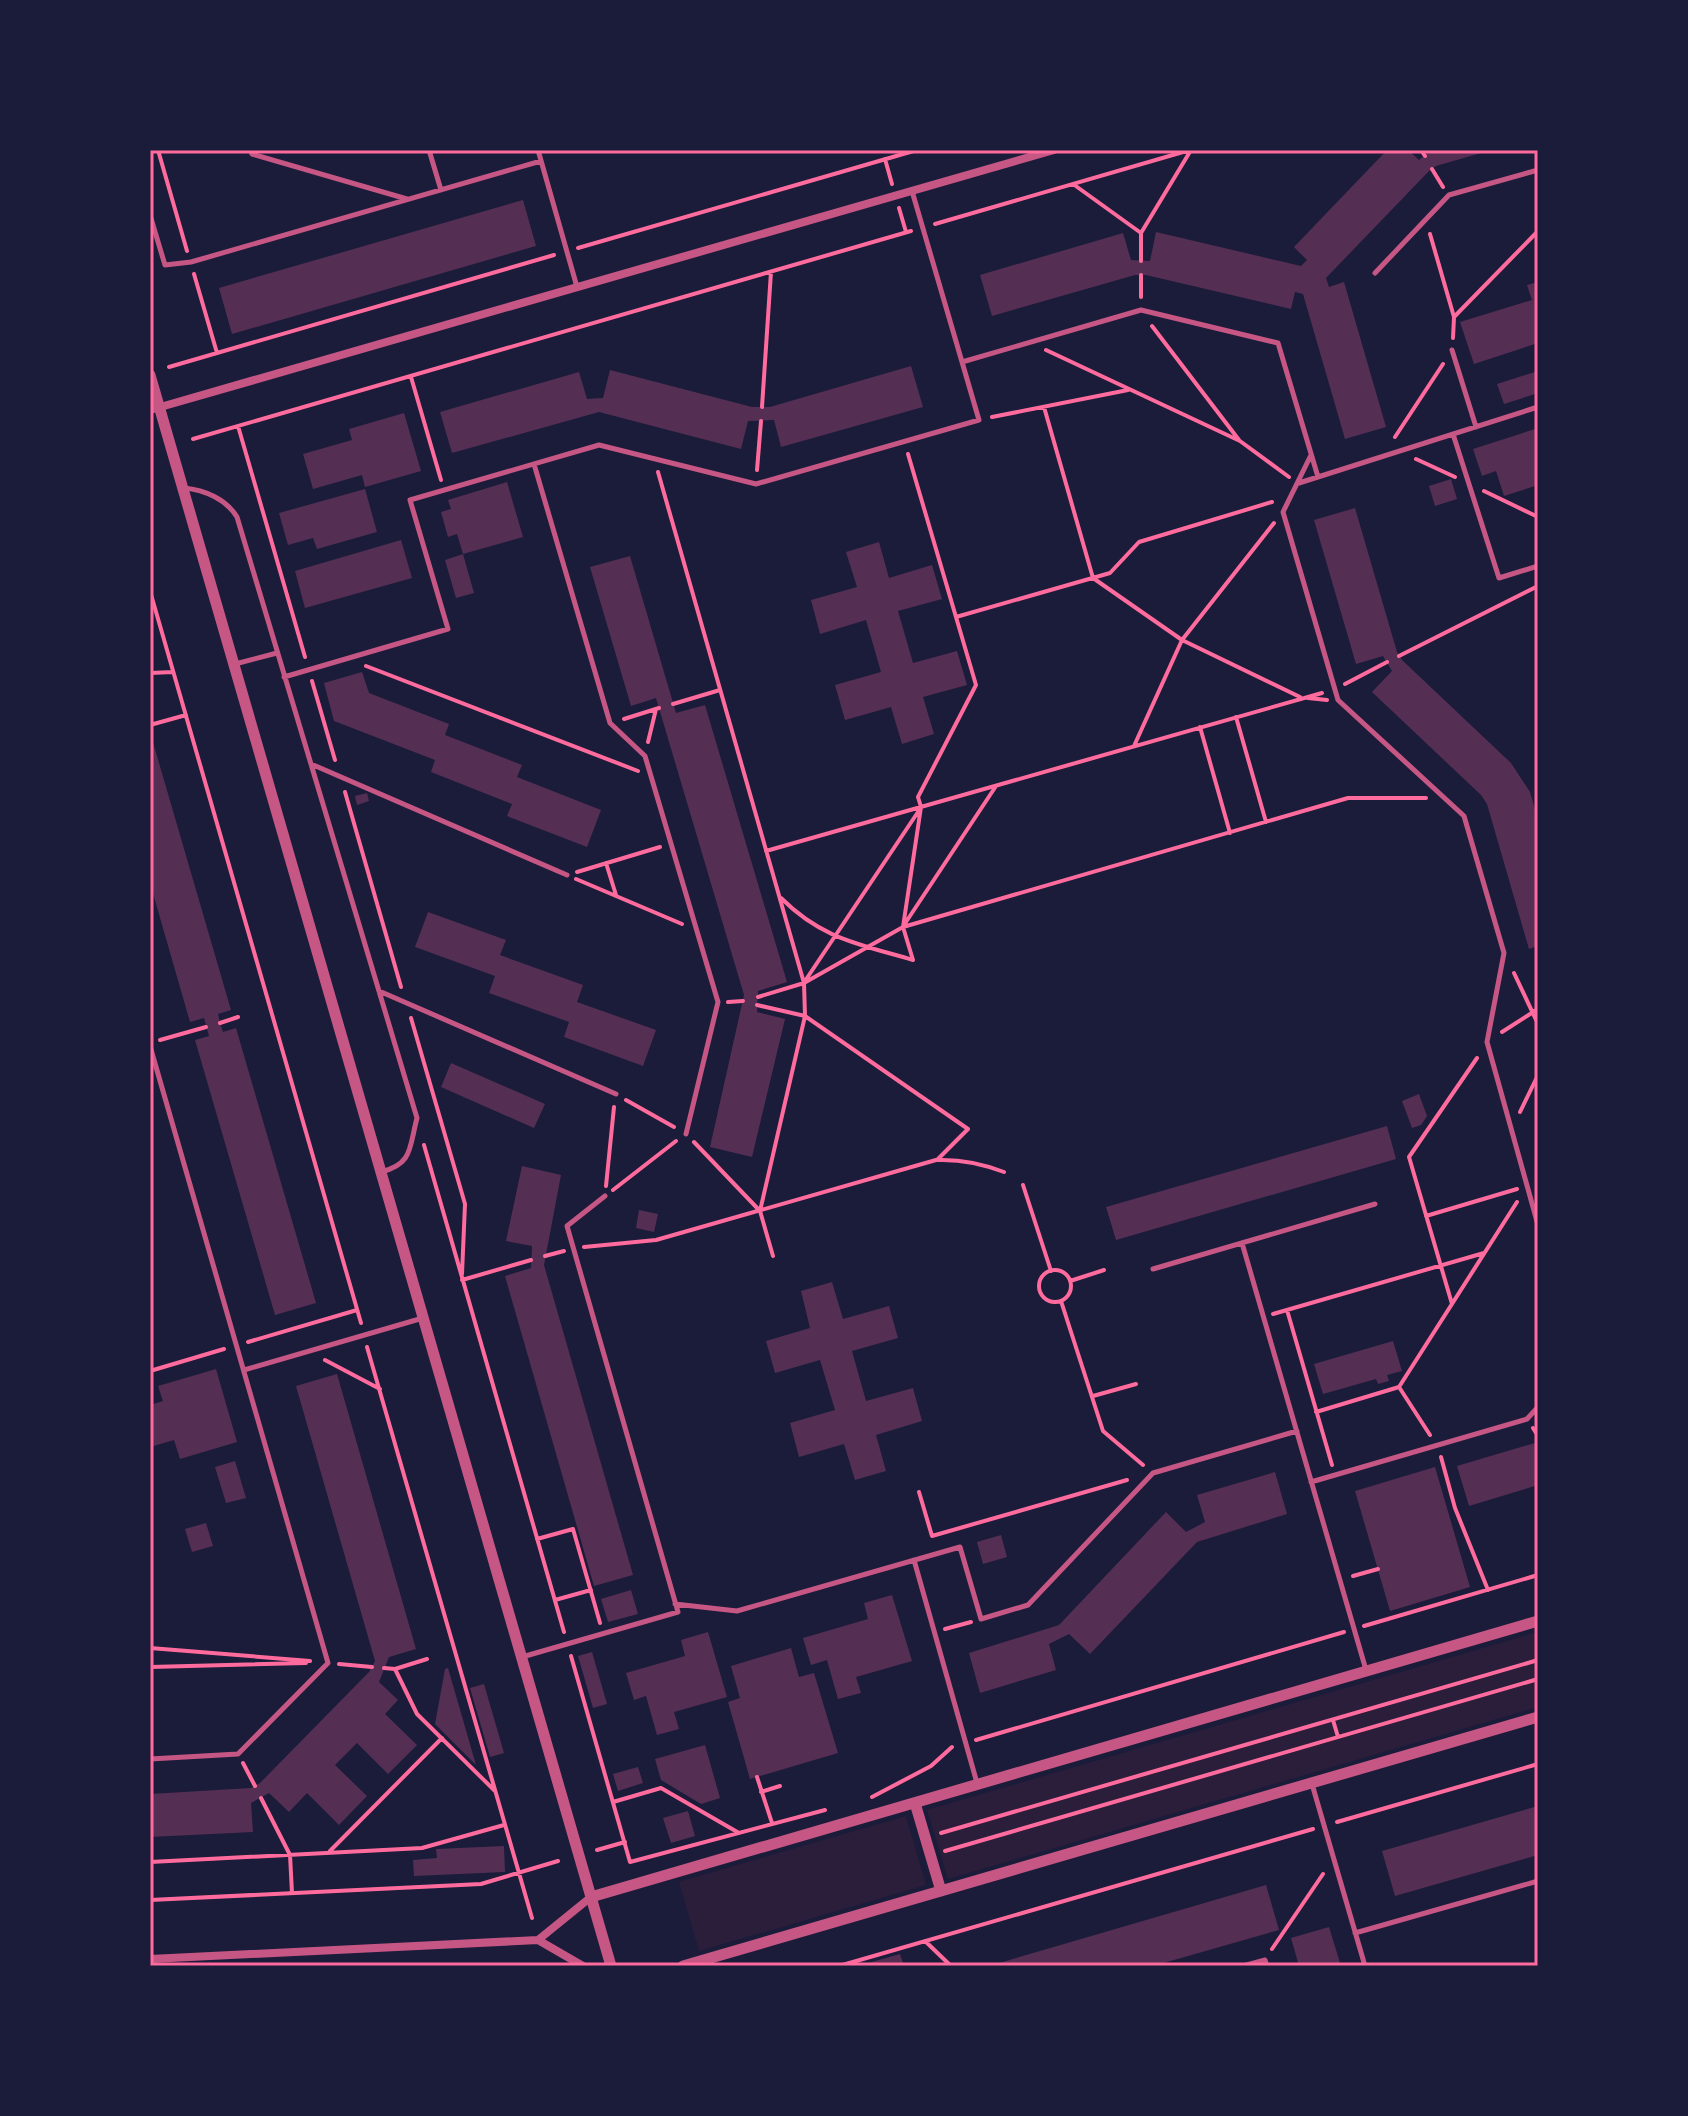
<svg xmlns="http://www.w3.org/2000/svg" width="1688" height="2116" font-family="Merriweather,serif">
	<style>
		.green { fill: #2a1e3b }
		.building { fill: #542f53 }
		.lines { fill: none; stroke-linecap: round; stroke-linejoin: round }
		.path { stroke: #ff6b9d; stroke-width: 4 }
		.service { stroke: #c65784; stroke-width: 5 }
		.minor { stroke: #c65784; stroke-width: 8 }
		.tertiary { stroke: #c65784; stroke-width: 11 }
		.neatline { fill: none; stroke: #ff6b9d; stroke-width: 3 }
	</style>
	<rect width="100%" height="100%" fill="#1b1b3a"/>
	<path class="green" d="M1538,1632V1707L948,1879L927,1810Z
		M906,1816L926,1885L699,1951L679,1882Z"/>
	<path class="building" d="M1387,150H1408L1419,160L1431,150L1488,151L1436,166L1429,171L1326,278L1329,287L1344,282L1386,427L1345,439L1303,294L1295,292L1291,309L1146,275H1135L992,316L980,275L1123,233L1131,260L1150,261L1156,232L1301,266L1307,260L1294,247Z
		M523,200L536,246L232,334L219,288Z
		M1538,282V343L1474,364L1460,322L1532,300L1527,285Z
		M911,366L923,407L781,447L774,420L748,421L741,449L599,412L452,453L440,412L579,372L587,399L603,398L610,370L752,407H770Z
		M1538,371V393L1504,404L1497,384Z
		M404,413L421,471L365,487L362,475L313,489L303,454L352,440L349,429Z
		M1538,428V477L1536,478L1538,485L1504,496L1496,471L1482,476L1473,449Z
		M1451,479L1457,499L1435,506L1429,486Z
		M507,482L523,537L463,554L474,593L456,598L445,560L463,554L457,534L448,537L441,512L451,509L448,500Z
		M365,489L377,532L317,549L313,538L288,545L279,513Z
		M1355,508L1397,652L1402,660L1511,763L1530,792L1538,820V946L1529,949L1487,804L1481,795L1372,692L1392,671L1383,656L1356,664L1314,520Z
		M401,540L412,578L305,608L295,571Z
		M879,542L889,578L932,565L942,599L898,611L913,663L957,651L967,685L923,697L934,734L902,744L891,707L845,720L835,685L881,672L866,620L820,634L811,600L857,587L846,552Z
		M630,556L676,713L705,705L787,982L758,991L757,1012L785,1019L752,1157L710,1147L744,995L656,698L631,706L590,567Z
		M362,672L369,693L449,724L445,735L522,765L517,777L601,810L587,847L507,816L512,804L431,772L435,760L334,721L324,683Z
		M150,732L231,1010L218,1014L220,1023L223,1032L236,1028L316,1303L275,1315L195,1040L209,1036L204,1018L190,1022L150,883Z
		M367,793L369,801L357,805L355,796Z
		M428,912L506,940L500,955L583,985L577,1002L656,1030L643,1066L564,1037L569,1022L489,993L495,976L415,947Z
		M451,1063L545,1104L534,1128L441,1087Z
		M1419,1094L1427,1116L1421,1125L1412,1128L1402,1101Z
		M1387,1126L1396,1159L1116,1240L1106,1207Z
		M522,1166L561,1175L544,1265L633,1575L594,1586L505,1276L531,1268L532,1246L506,1241Z
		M639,1210L658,1214L654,1232L636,1228Z
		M832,1282L843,1319L889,1306L898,1338L852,1351L866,1401L913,1388L922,1421L876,1435L886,1471L855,1480L844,1444L799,1457L790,1423L835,1410L820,1360L775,1373L766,1341L810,1328L801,1291Z
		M1393,1341L1402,1371L1387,1375L1389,1381L1378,1384L1376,1379L1323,1394L1314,1364Z
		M216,1369L237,1442L180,1459L174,1440L150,1447V1405L163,1401L158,1386Z
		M337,1374L416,1649L389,1657L379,1682L398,1700L385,1714L417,1745L388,1774L357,1743L335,1765L367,1796L339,1825L307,1793L289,1812L269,1793L251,1803L253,1832L150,1837V1794L251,1788L260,1783L369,1672L375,1661L296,1386Z
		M1538,1442V1485L1469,1506L1457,1466Z
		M235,1461L246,1498L226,1503L215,1467Z
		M1435,1467L1470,1587L1390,1611L1355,1491Z
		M1275,1472L1287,1514L1197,1542L1090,1654L1069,1634L1049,1644L1056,1670L980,1693L969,1653L1059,1625L1166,1512L1186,1532L1205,1522L1197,1495Z
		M206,1523L213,1546L192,1552L185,1529Z
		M1001,1535L1007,1557L983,1564L977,1542Z
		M631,1590L638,1614L608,1622L601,1599Z
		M892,1595L912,1661L856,1677L861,1693L838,1699L827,1660L811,1665L803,1638L868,1619L864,1603Z
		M708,1632L727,1697L674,1712L679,1729L657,1735L646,1696L634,1700L626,1673L685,1656L681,1640Z
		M791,1648L799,1677L814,1673L838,1753L750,1779L728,1702L740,1698L731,1666Z
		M592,1652L607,1704L593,1708L578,1656Z
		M448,1668L476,1765L435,1724L445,1669Z
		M484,1684L504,1753L490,1757L470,1688Z
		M705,1745L720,1798L701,1804L661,1780L655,1759Z
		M638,1767L643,1783L618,1791L613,1774Z
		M1538,1806V1855L1395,1896L1382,1851Z
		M688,1811L695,1836L671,1843L663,1818Z
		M504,1846L505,1872L414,1876L413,1860L437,1858L436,1849Z
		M1266,1885L1279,1930L1153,1966H989Z
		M1329,1927L1341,1966H1299L1291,1938Z
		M900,1954L904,1966H861V1965Z"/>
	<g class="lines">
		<path class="path" d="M158,150L187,251
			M1421,150L1425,156
			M885,159L892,184
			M1432,169L1443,187
			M1073,184L1141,233
			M899,208L906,232
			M935,224L1190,150
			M1430,234L1454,317L1453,338
			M578,248L917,150
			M1141,261V233L1191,150
			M194,274L217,353
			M1141,297V275
			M1454,317L1538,231
			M1152,326L1239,440
			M1046,350L1240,441L1289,477
			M169,367L554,255
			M411,377L441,480
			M762,407L771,272
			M1044,407L1093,578L1182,640L1300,697
			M992,417L1128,390
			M238,426L305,657
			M1395,437L1443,364
			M193,439L911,231
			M150,451H151
			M908,454L976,685L918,797L921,807L903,927L913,960
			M1416,459L1455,477
			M757,470L761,421
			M658,472L804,983L805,1016L760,1211
			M1484,491L1538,517
			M150,591L361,1323
			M956,617L1110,573L1139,542L1272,502
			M1399,656L1538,586
			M366,666L638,771
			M150,673L173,672
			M312,681L335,760
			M1345,684L1387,662
			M1308,698L1327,700
			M673,704L720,690
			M1236,717L1266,822
			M624,719L659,708
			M150,725L186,715
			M1200,727L1230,833
			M648,742L656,709
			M1134,746L1182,640L1274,523
			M345,792L401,987
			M766,851L1322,693
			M606,863L616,895
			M577,872L660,847
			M576,879L682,924
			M781,898C822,939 859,944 913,960
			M904,925L996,786
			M1514,973L1538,1024
			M805,981L920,809
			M758,997L804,983L903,927L1348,798H1426
			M728,1002L743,1001
			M757,1005L805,1016L968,1129L938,1159
			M411,1018L465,1204L462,1274
			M220,1023L238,1017
			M1502,1032L1538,1009
			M160,1040L206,1027
			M626,1100L674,1127
			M1520,1112L1538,1075
			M694,1142L760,1211L773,1256
			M424,1145L564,1632
			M1023,1185L1051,1271
			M606,1186L614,1107
			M613,1190L676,1141
			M1426,1216L1517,1189
			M584,1247L656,1240L936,1160C961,1159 981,1163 1004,1172
			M545,1256L564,1251
			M1039 1286a16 16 0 1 1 32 0a16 16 0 1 1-32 0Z
			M462,1280L531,1260
			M1070,1281L1104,1270
			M1061,1301L1103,1431L1143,1465
			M1452,1304L1409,1157L1477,1058
			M1287,1310L1332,1465
			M1273,1314L1484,1253
			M248,1342L357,1310
			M367,1347L532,1918
			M325,1360L380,1389
			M150,1371L224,1349
			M1399,1387L1430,1435
			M1093,1396L1136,1384
			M1316,1412L1399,1387L1517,1202
			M1533,1428L1538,1436
			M1441,1457L1455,1508L1488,1590
			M919,1492L932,1536
			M932,1536L1127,1480
			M537,1539L573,1529L600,1623
			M1353,1576L1378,1569
			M555,1600L591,1590
			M1364,1626L1538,1575
			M945,1629L971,1622
			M150,1648L310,1661
			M571,1656L630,1862L825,1810
			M339,1664L372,1667
			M150,1667L306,1663
			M384,1668L395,1669L427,1659
			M395,1669L417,1714L494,1790
			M1333,1720L1338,1737
			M976,1740L1344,1632
			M243,1763L255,1786
			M757,1777L772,1823
			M761,1792L780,1786
			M872,1797L931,1766L952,1747
			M261,1798L290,1855L292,1893
			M613,1802L661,1788L739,1833
			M1337,1822L1538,1764
			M941,1833L1538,1660
			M597,1850L625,1842
			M330,1851L442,1738
			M945,1851L1538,1679
			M150,1862L422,1848L504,1825
			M150,1900L481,1884L558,1861
			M925,1941L951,1966
			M1272,1949L1323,1874
			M839,1966L1313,1829"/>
		<path class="service" d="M250,150L252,154L407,199
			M429,150L441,190
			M538,150L577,287
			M150,215L165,265L191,262L541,161
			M1375,273L1449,195L1538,170
			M1452,350L1476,427
			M962,362L1141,310L1278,343L1318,477
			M1453,434L1499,578L1538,566
			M1311,455L1283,512L1338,700L1464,816L1504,953L1487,1042L1538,1225
			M534,464L610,723L645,756L718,1002L686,1134
			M1299,483L1538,407
			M184,488C205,490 226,499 237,517L417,1118C409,1148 413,1164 381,1172
			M235,664L277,653
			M284,677L448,629L410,500L599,445L756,484L979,420L912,191
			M311,764L567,875
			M379,991L616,1094
			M150,1046L328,1663L238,1754L150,1759
			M1242,1243L1366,1670
			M1153,1269L1375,1204
			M244,1370L423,1318
			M1311,1482L1527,1419L1538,1407
			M914,1560L977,1783
			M675,1604L737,1611L960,1547L981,1619L1028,1605L1153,1473L1297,1431
			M522,1657L678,1612L567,1226L605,1196
			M1312,1784L1365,1966
			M1355,1933L1538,1881
			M1243,1966L1265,1960L1267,1966"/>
		<path class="minor" d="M150,410L1054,150
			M538,1940L591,1897
			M150,1959L538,1940L583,1966"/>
		<path class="tertiary" d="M150,375L611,1966
			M915,1803L941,1891
			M591,1897L1538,1621
			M683,1966L1538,1717"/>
	</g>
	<rect width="1688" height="2116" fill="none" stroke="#1b1b3a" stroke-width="304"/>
	<rect x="152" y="152" width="1384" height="1812" class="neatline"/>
</svg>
